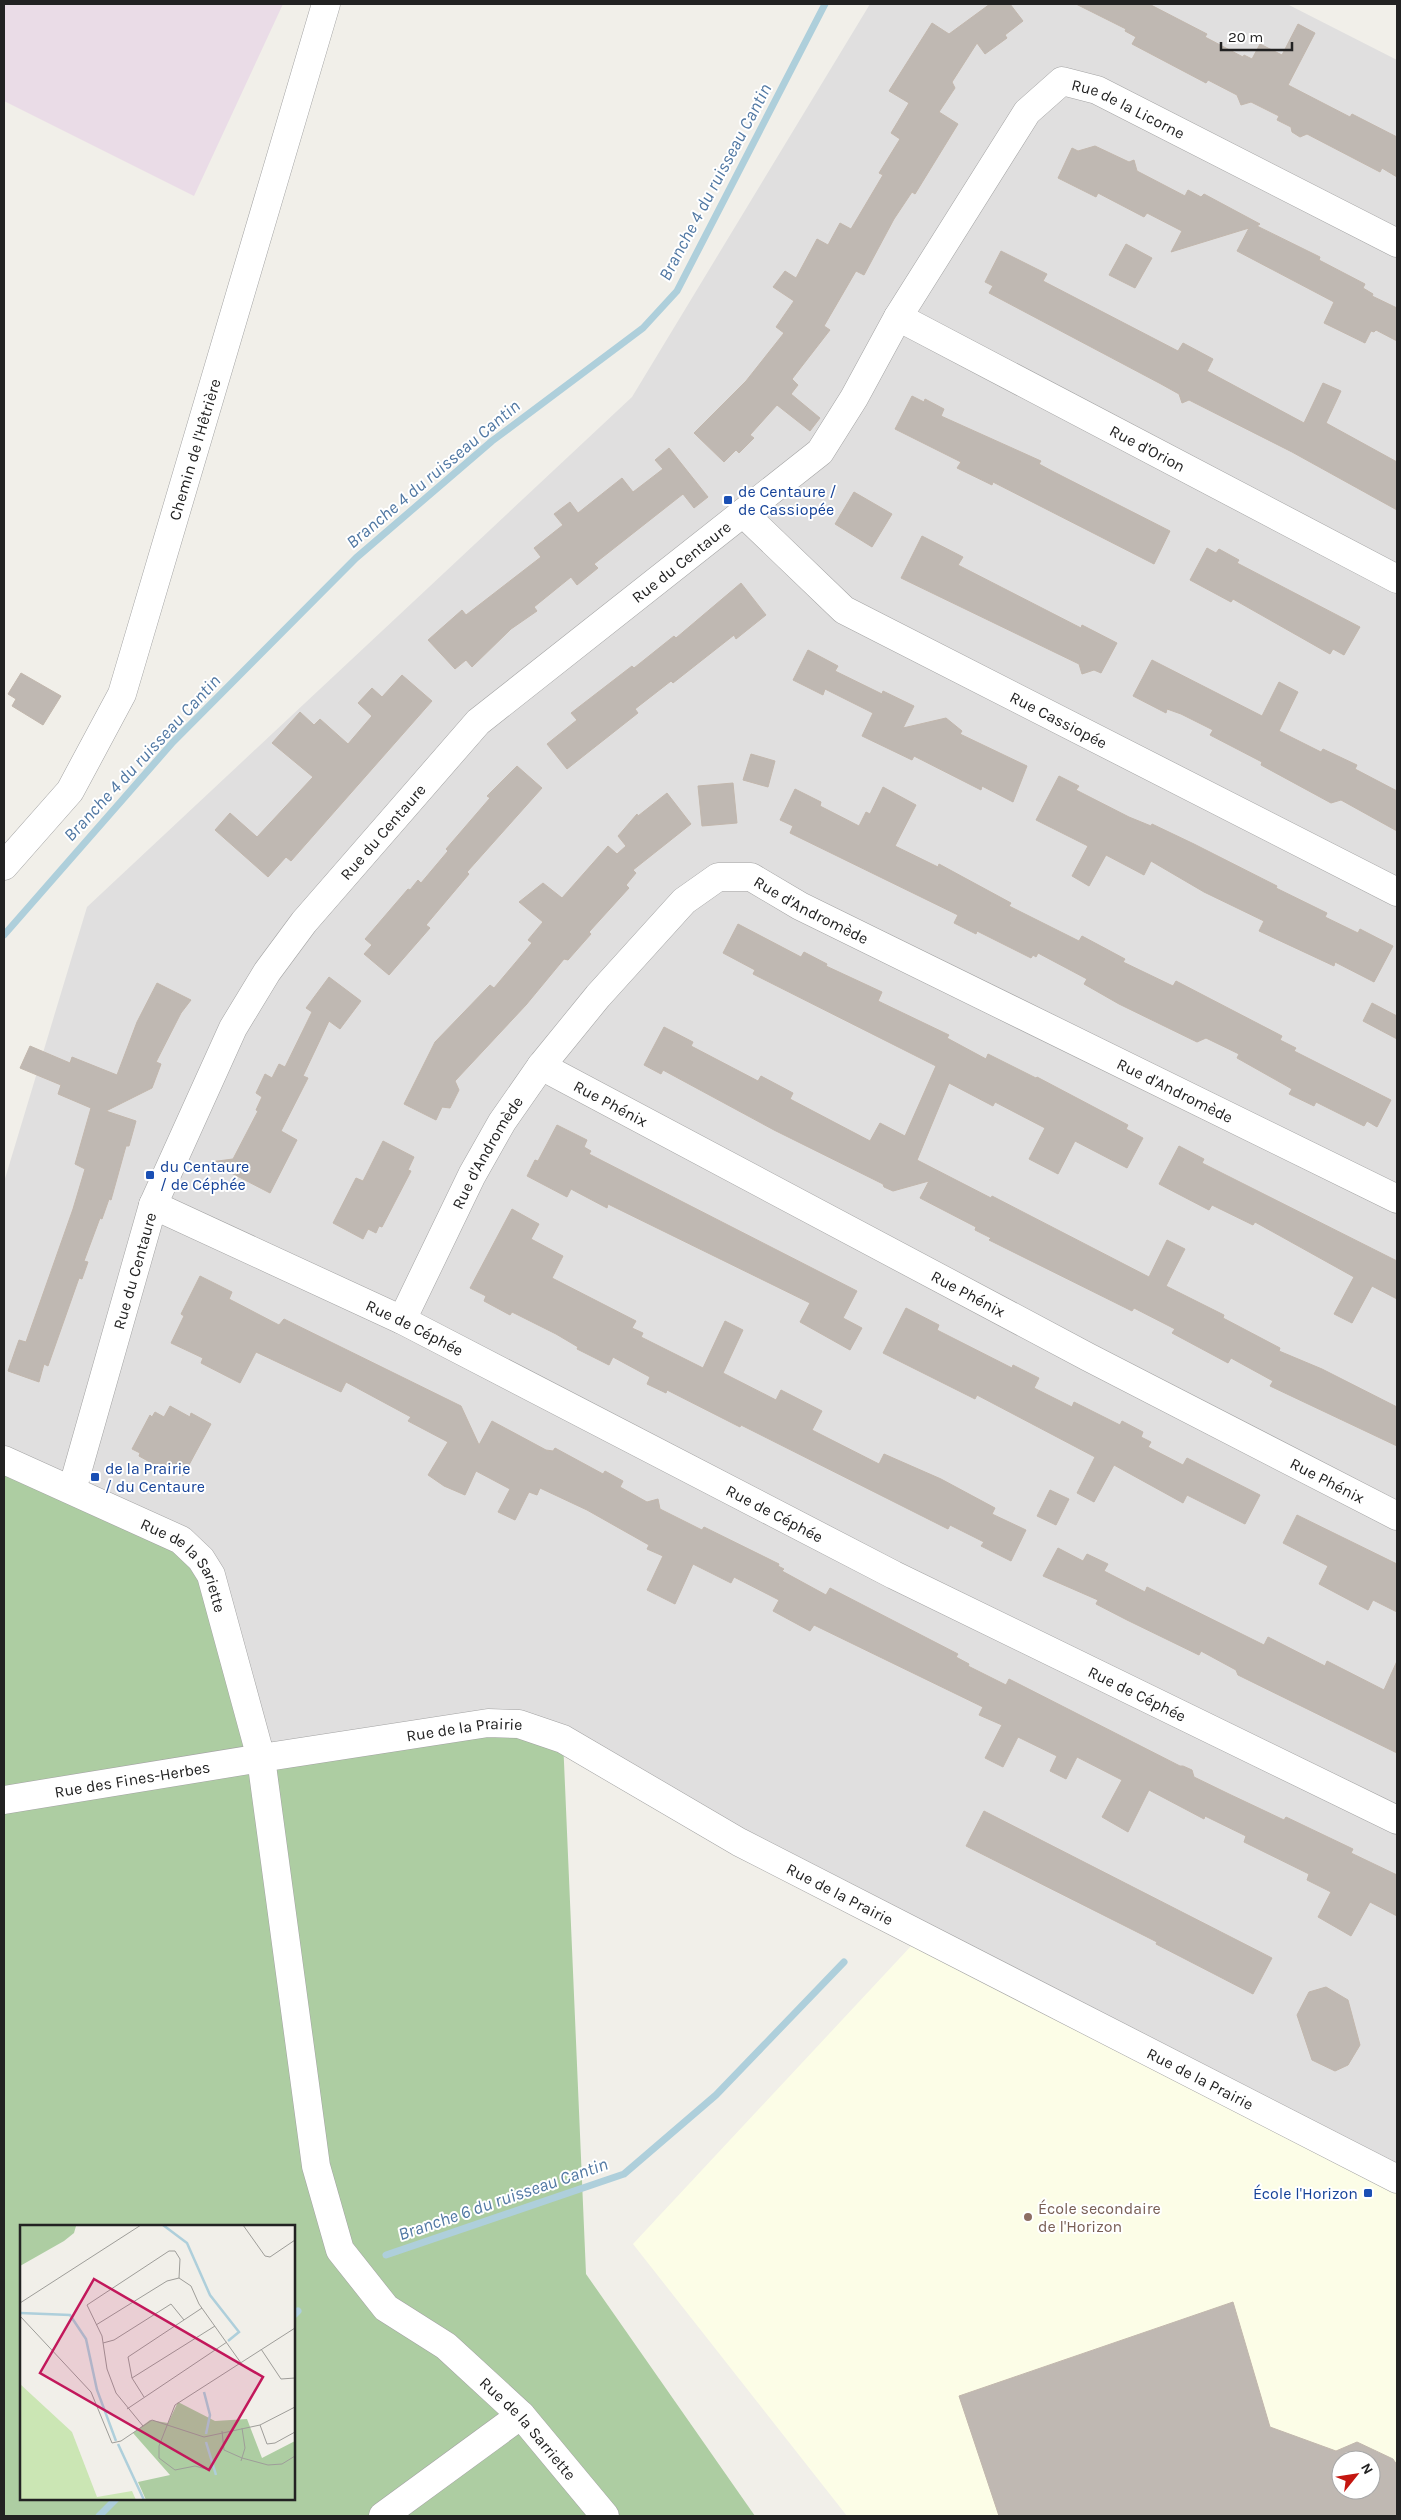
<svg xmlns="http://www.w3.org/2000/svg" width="1401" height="2520" font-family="Karla,sans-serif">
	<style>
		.residential { fill: #e0dfdf }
		.industrial { fill: #eadce7 }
		.education { fill: #fcfde7; fill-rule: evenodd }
		.forest { fill: #adcda2; fill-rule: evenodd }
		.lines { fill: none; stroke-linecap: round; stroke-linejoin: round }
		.stream { stroke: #aecfdb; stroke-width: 7 }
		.building { fill: #bfb8b2; stroke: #c2b7ad; fill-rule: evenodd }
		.minor-casing { stroke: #a3a3a3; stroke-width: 29 }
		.tertiary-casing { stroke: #a3a3a3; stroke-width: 29 }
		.minor { stroke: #fff; stroke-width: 28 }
		.tertiary { stroke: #fff; stroke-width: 28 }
		.transit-dot { fill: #1a4fb4; stroke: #fff; stroke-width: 2 }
		.education-dot { fill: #8d6e63; stroke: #fff; stroke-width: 2 }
		.labels { text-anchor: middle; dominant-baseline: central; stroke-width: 4; stroke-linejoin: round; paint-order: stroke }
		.street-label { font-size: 16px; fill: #222; stroke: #fff }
		.transit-label { font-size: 16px; fill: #164399; stroke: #fff; text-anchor: start }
		.education-label { font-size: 16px; fill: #785e54; stroke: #fff; text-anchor: start }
		.water-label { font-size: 18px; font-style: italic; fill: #5178a3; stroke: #fff }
		.inset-river { fill: none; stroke: #aecfdb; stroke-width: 2.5 }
		.inset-road { fill: none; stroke: #9e9d99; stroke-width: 1 }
		.view { fill: #c2185b; fill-opacity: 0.15; stroke: #c2185b; stroke-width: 2.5 }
		.inset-edge { fill: none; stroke: #222; stroke-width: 2.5 }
	</style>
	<rect width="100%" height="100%" fill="#f1efe9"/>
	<path class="residential" d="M870,4H1287L1397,60V2179L563,1739L261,1758L4,1460V1182L87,907L632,397Z"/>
	<path class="industrial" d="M4,4H283L194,196L4,101Z"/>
	<path class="education" d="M912,1945L1397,2190V2516H847L633,2244ZM1341,2460H1371V2490H1341Z"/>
	<path class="forest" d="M4,1460L201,1560L261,1758L488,1723L563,1739L586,2274L755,2516H4ZM21,2226H294V2499H21Z"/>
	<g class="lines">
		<path class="stream" d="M4,935L173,742L356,558L492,441L643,328L677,291L825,4
			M386,2255L624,2174L716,2095L844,1962
			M294,2315L298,2311
			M99,2516L116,2499"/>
	</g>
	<path class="building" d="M990,4H1010L1023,21L1005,35L1007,38L985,54L977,43L952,82L955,88L939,112L958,124L915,194L912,192L894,219L864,275L856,271L824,326L830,330L792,379L798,385L791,394L820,418L810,431L777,405L750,435L754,438L739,453L736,450L724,462L694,433L746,381L784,333L776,327L794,301L773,287L785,271L796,278L817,239L828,245L840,223L851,229L883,175L879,173L900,139L891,133L909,103L889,91L932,23L949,34Z
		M1076,4H1149L1207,34L1205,37L1243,57L1244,55L1252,59L1260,44L1282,55L1298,24L1315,33L1288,85L1350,117L1352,114L1397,137V177L1382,168L1380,172L1307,134L1300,137L1292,132L1291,127L1277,120L1279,116L1251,102L1241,105L1237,95L1208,80L1206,83L1132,44L1136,37L1125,31L1126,29Z
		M1095,146L1129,162L1134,160L1137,171L1185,196L1188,190L1201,197L1204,194L1260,224L1257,226L1320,257L1319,260L1365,284L1363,288L1373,294L1372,296L1397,308V341L1376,330L1374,332L1371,331L1365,343L1324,323L1334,302L1237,251L1249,228L1171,252L1182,231L1147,213L1144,217L1098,193L1096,197L1058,178L1072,148L1078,151Z
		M1126,244L1152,258L1135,288L1109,275Z
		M1001,251L1047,274L1043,281L1178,351L1183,343L1213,359L1207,371L1304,423L1323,383L1341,391L1326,423L1397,462V510L1292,452L1189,400L1182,403L1179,394L1161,384L989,293L993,286L985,282Z
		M912,396L924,402L925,399L944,409L941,416L1041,461L1039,464L1052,471L1170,531L1154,564L993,482L992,485L957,468L961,462L895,429Z
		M669,448L708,497L694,508L683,494L594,564L598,568L577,585L571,577L534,607L537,611L511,629L472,667L466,660L455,669L428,640L462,610L466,615L541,557L534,548L563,525L554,514L570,502L578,513L622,478L633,492L663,469L655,460Z
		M854,492L892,514L872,547L835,524Z
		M922,536L963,557L958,565L1081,628L1082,625L1117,643L1101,673L1094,670L1082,674L1079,664L901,578Z
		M1207,548L1216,553L1219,549L1239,560L1237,563L1360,627L1344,655L1333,649L1330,654L1233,599L1231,602L1190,580Z
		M741,583L766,615L736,639L734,635L673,683L671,681L635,709L638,713L567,769L547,744L577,720L571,713L632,666L634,668L674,636L676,638Z
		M808,650L838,666L835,671L882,694L883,691L914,706L903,728L946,718L962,731L960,734L1027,766L1013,802L982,786L981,790L914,756L912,760L862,736L873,713L825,689L823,695L793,680Z
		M1152,660L1262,716L1279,682L1298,692L1279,731L1321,752L1323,749L1357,765L1355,769L1397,791V831L1341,800L1331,803L1261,765L1262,762L1210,735L1213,730L1181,714L1167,709L1166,713L1133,696Z
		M21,673L61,696L43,725L12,706L16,699L8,694Z
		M402,675L432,701L291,861L286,857L268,877L215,830L230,813L257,837L313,777L272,743L300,712L314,725L320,719L348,744L372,716L358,703L372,688L382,697Z
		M751,754L775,761L768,787L743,780Z
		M517,766L542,788L467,872L469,874L426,925L430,928L389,975L364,954L372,945L365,939L408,889L410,890L418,880L421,883L448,851L446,849L490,798L487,796Z
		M1059,776L1079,786L1076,790L1129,817L1151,826L1152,824L1194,844L1277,886L1276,888L1327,913L1325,917L1358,933L1360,929L1393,946L1374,982L1335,962L1334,966L1259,931L1264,921L1204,892L1151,861L1144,875L1106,855L1089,886L1072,876L1088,846L1036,820Z
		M733,783L737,823L702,826L698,786Z
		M883,787L916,805L895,846L938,867L939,864L1011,903L1009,906L1079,941L1082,936L1125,959L1123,962L1173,986L1176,981L1282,1036L1280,1040L1296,1048L1294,1051L1391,1100L1377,1127L1367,1121L1364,1126L1316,1102L1314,1106L1289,1094L1292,1089L1237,1058L1239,1054L1206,1038L1197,1042L1119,1004L1084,984L1087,979L1038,953L1036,957L1033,955L1031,958L977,931L976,934L954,923L958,915L790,833L793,826L780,820L795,789L821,802L820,806L859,826L866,812L870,814Z
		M667,793L691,824L633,870L636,873L626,885L629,888L589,932L591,934L568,960L564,959L526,1005L455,1081L459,1090L450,1108L442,1107L436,1120L404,1104L435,1042L490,985L494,988L532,943L528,940L543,922L519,902L543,883L562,898L608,846L617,854L626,846L618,836L637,814L638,816Z
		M738,924L801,957L804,952L827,964L826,966L882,992L878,1001L949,1035L947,1038L986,1059L988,1054L1036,1078L1037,1077L1128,1125L1126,1129L1143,1138L1127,1168L1075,1141L1058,1174L1029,1159L1045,1128L995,1102L993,1106L949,1083L917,1160L991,1198L992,1196L1149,1277L1167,1240L1185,1249L1166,1286L1224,1315L1223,1318L1280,1348L1279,1351L1322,1369L1397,1407V1446L1270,1386L1273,1381L1231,1358L1228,1363L1172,1333L1175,1329L1134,1308L1132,1311L989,1240L991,1238L975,1230L976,1227L920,1198L929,1181L893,1191L884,1187L883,1184L774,1130L663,1070L661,1074L644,1065L664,1027L693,1042L691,1046L758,1081L761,1076L793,1093L790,1099L870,1141L880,1123L905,1136L936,1066L753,974L755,970L723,953Z
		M329,977L361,1001L340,1029L329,1021L303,1076L308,1078L281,1131L297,1140L270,1193L210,1162L233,1159L258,1111L256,1110L262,1097L256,1093L265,1074L272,1078L279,1064L285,1067L312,1012L306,1008Z
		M157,983L191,1000L181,1013L156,1062L161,1064L152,1088L106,1111L136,1121L129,1146H126L111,1200L109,1199L102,1219L100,1218L84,1261L88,1262L82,1279L79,1278L48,1366L44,1364L39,1382L8,1371L19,1340L26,1342L73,1209L85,1169L75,1164L91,1108L58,1094L61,1085L20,1068L30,1046L70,1063L72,1057L117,1075L137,1022Z
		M1372,1003L1397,1016V1039L1363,1021Z
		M557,1125L587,1140L584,1147L591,1151L589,1154L857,1291L843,1318L862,1328L850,1350L800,1322L810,1303L608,1204L607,1208L571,1189L567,1197L527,1176L535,1160L538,1161Z
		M383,1141L414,1157L408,1170L411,1171L382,1227L379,1226L376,1233L368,1229L363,1239L333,1223L356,1178L363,1181Z
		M1179,1146L1204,1159L1202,1163L1397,1261V1299L1372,1286L1352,1323L1334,1314L1354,1277L1255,1222L1253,1225L1212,1205L1209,1210L1159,1184Z
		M512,1209L539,1224L531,1239L563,1256L552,1278L636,1321L632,1328L643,1333L641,1337L703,1368L725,1321L743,1330L723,1373L776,1400L781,1390L822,1411L812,1430L879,1464L884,1454L941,1479L995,1508L992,1514L1026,1530L1011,1561L981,1546L984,1542L950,1525L948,1529L741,1425L740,1427L667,1390L666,1393L647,1384L650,1377L613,1357L609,1365L577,1349L578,1347L556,1334L512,1312L510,1315L484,1301L486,1296L470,1288Z
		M200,1276L232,1292L229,1299L279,1325L284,1319L461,1406L479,1445L492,1421L546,1450L553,1451L555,1448L603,1474L605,1471L623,1481L620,1487L647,1502L658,1499L660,1509L702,1530L704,1527L779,1564L778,1566L784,1569L782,1571L826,1595L830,1588L958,1654L956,1657L969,1664L968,1666L1006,1685L1009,1679L1180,1766H1183L1192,1770L1194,1777L1229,1794L1284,1820L1286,1817L1353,1849L1351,1853L1397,1875V1916L1370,1902L1351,1936L1318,1917L1331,1892L1307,1880L1309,1874L1244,1842L1246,1836L1205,1816L1204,1819L1149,1790L1128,1832L1102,1817L1122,1780L1077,1757L1066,1779L1050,1771L1057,1756L1018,1737L1003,1767L985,1758L1002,1725L979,1715L983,1707L814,1625L810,1631L773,1611L779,1600L734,1577L731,1583L693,1564L675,1604L647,1590L663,1556L647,1549L649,1545L587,1510L540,1488L537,1495L529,1492L515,1520L498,1512L510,1489L476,1471L465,1495L444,1486L428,1475L448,1442L408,1421L411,1417L346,1382L341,1392L256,1352L240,1383L201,1363L203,1358L171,1343L184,1316L181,1314Z
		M906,1308L939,1325L937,1330L1012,1368L1013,1365L1039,1378L1034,1388L1072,1407L1074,1402L1120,1425L1122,1421L1143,1432L1141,1437L1151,1442L1148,1447L1183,1465L1187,1458L1260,1495L1245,1524L1187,1495L1183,1503L1114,1465L1094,1502L1077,1493L1095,1457L977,1395L975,1399L883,1353Z
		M170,1406L190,1417L191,1413L211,1424L183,1476L159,1463L157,1466L139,1456L140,1453L132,1449L150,1415L152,1417L155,1412L164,1417Z
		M1050,1490L1069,1499L1056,1525L1037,1516Z
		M1297,1515L1397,1564V1612L1373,1600L1368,1610L1319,1584L1328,1566L1283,1543Z
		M1058,1548L1083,1561L1087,1554L1108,1564L1104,1571L1145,1592L1147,1587L1264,1645L1268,1637L1325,1666L1327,1661L1384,1690L1397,1661V1753L1238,1675L1236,1670L1201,1651L1199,1655L1127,1620L1096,1604L1098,1600L1043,1576Z
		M984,1811L1272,1958L1253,1994L1156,1944L1157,1942L966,1846Z
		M1326,1987L1348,2000L1360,2045L1348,2065L1335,2071L1312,2060L1297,2015L1309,1992Z
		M1233,2302L1270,2427L1336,2451L1357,2442L1393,2459L1397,2465V2516H999L959,2396ZM1341,2460H1371V2490H1341Z"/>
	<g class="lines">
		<defs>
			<g id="minor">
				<path id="s1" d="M898,317L1397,579"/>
				<path id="s2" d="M743,513L844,610L1397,892"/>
				<path id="s3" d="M541,1066L1088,1357L1397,1516"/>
				<path id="s4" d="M153,1205L402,1320L894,1575L1397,1820"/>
				<path id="s5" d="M402,1320L472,1175L502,1122L541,1066L598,996L684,901L718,877H751L800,906L1397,1199"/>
				<path id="s6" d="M72,1490L153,1205L233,1028L267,972L304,922L478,722L820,452L854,398L898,317L1027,112L1062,81L1097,90L1397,243"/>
				<path id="s7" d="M4,1800L261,1758L316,2166L340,2250L386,2308L446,2346L521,2415L605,2516"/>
				<path d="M383,2516L521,2415"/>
			</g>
			<g id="tertiary">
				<path id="s8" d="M4,866L70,791L122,694L326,4"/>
				<path id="s9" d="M4,1460L181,1540L201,1559L211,1575L261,1758L488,1723L519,1724L563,1739L739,1842L1397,2179"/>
			</g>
		</defs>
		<use href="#minor" class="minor-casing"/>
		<use href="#tertiary" class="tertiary-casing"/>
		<use href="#minor" class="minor"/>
		<use href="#tertiary" class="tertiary"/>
	</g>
	<g class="transit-dot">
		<rect x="723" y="495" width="10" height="10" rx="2.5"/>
		<rect x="145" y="1170" width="10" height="10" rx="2.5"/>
		<rect x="90" y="1472" width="10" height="10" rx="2.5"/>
		<rect x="1363" y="2188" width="10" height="10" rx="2.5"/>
	</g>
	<circle class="education-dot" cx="1028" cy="2217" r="5"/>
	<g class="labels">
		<g class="street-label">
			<text stroke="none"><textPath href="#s6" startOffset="1836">Rue de la Licorne</textPath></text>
			<text stroke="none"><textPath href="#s1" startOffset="282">Rue d'Orion</textPath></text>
			<text stroke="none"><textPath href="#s8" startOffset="465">Chemin de l'Hêtrière</textPath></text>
			<text stroke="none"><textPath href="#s6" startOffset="1142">Rue du Centaure</textPath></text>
			<text stroke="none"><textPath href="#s2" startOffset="381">Rue Cassiopée</textPath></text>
			<text stroke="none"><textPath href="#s6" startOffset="738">Rue du Centaure</textPath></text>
			<text stroke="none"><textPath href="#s5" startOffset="652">Rue d'Andromède</textPath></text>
			<text stroke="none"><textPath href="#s5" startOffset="1058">Rue d'Andromède</textPath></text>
			<text stroke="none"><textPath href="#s3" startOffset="79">Rue Phénix</textPath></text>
			<text stroke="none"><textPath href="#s5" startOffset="188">Rue d'Andromède</textPath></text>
			<text stroke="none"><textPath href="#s6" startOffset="228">Rue du Centaure</textPath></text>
			<text stroke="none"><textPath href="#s3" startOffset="484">Rue Phénix</textPath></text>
			<text stroke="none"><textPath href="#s4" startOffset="289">Rue de Céphée</textPath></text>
			<text stroke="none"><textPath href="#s3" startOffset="889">Rue Phénix</textPath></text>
			<text stroke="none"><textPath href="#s4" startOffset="694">Rue de Céphée</textPath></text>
			<text stroke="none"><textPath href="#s9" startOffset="215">Rue de la Sariette</textPath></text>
			<text stroke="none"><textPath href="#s4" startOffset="1099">Rue de Céphée</textPath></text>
			<text stroke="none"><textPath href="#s9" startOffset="636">Rue de la Prairie</textPath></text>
			<text stroke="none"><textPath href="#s7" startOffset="130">Rue des Fines-Herbes</textPath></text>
			<text stroke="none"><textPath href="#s9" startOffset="1055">Rue de la Prairie</textPath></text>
			<text stroke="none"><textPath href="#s9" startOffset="1460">Rue de la Prairie</textPath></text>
			<text stroke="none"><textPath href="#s7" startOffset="1021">Rue de la Sarriette</textPath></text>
		</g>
		<g class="transit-label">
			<text x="738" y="491">de Centaure /<tspan x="738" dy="18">de Cassiopée</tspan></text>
			<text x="160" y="1166">du Centaure<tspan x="160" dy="18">/ de Céphée</tspan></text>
			<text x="105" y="1468">de la Prairie<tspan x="105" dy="18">/ du Centaure</tspan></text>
			<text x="1358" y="2193" text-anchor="end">École l'Horizon</text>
		</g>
		<g class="education-label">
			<text x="1038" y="2208">École secondaire<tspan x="1038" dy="18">de l'Horizon</tspan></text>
		</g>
		<g class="water-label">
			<text transform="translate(715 182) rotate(-62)">Branche 4 du ruisseau Cantin</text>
			<text transform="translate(433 474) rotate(-40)">Branche 4 du ruisseau Cantin</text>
			<text transform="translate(142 758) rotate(-47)">Branche 4 du ruisseau Cantin</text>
			<text transform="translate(503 2199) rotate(-19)">Branche 6 du ruisseau Cantin</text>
		</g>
	</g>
	<g transform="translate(20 2225)">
		<rect width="275" height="275" fill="#f1efe9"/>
		<path d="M0,159L52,207L77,272L112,266L116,275H0Z" fill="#cbe6b4"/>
		<path d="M0,0H56V1L54,8L44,16L0,41ZM158,177L195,196L227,194L242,233L275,216V275H126L118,257L150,250L113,208L130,195L148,198Z" fill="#adcda2"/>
		<path class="inset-river" d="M143,0L167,18L190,70L219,107L208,116M0,88L50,90L66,114L77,165L96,216M184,167L190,190L186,209M186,217L196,250M98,219L124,275"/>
		<path class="inset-road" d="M223,0L245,31L250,32L275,15M0,78L121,0M0,91L71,167L92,218L101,216L132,195L184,212L240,200L275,182M76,100L147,56L159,53L171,61L179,79L221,138M83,118L94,115L151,79L164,95M241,124L261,154L275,153M112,153L195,101M124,172L112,153L108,132L182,83M107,184L207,117M240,200L247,219L255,218L275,207M123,201L96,168L87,144L82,111L67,80L149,26H155L160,34L159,53M202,206L204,225L222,233L248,240L262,239L275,231M221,236L225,223L222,203M186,244L175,241L155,245L139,233V221L155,180L275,103"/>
		<path class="view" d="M74,54L243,152L189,245L20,148Z"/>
		<rect width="275" height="275" class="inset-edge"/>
	</g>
	<rect width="1401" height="2520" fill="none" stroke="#222222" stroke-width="10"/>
	<g transform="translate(1356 2475) rotate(60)"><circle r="24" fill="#ffffff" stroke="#a7a7a7"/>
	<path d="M0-4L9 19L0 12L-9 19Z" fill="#c41610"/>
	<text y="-8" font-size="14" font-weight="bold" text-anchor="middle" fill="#222222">N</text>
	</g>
	<path d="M1221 42v8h71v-8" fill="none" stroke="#222222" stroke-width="2.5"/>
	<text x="1228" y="42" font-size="15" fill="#222222" stroke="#ffffff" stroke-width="4" paint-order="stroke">20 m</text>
</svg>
